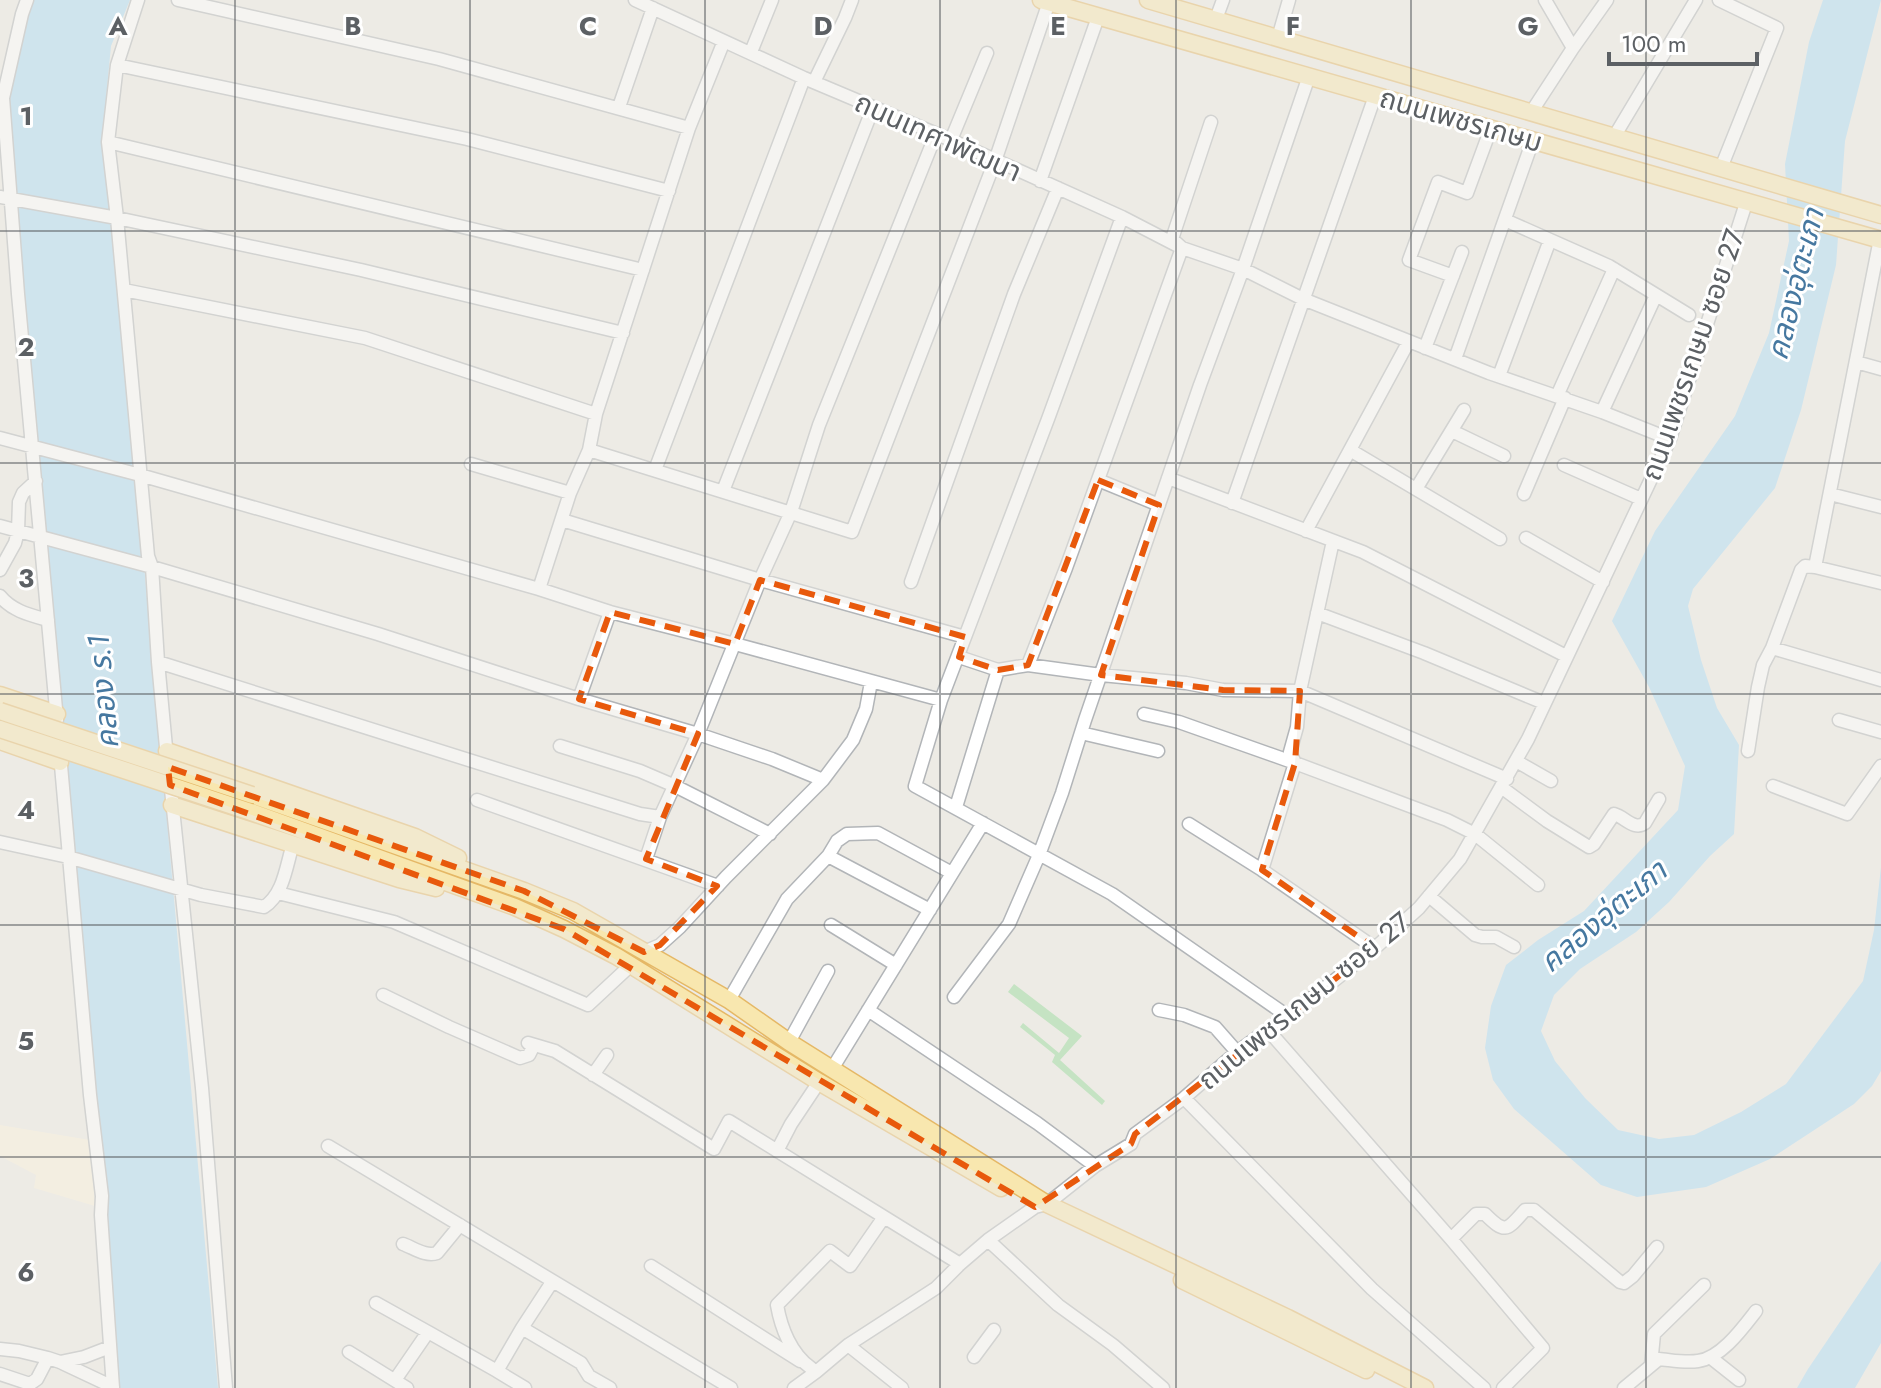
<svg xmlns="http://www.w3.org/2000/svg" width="1881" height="1388" font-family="Jost,'Noto Sans Thai',sans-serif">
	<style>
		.commercial { fill: #fbf2dc }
		.green { fill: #c5e3c3 }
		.water { fill: #abdbf7 }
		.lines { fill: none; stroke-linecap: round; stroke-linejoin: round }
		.minor-casing { stroke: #b2b5b8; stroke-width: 15 }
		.major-casing { stroke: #e5b866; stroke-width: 19 }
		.minor { stroke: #fff; stroke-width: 12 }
		.major { stroke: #f8e7af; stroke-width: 16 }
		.major-bridge-casing { stroke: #e5b866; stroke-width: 19; stroke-linecap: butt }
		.major-bridge { stroke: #f8e7af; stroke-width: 16 }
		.marked { fill: none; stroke: #e8590c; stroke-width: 6; stroke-dasharray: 16 10; stroke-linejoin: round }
		.grid { fill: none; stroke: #5c6064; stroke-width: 2; stroke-opacity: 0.55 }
		.labels { text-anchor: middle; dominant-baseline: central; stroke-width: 6; stroke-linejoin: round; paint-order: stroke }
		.street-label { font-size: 28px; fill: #5c6064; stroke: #fff }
		.water-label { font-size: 30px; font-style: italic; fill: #4678a0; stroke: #fff }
		.grid-label { font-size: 26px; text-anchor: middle; font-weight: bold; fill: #5c6064; stroke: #fff; stroke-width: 6; stroke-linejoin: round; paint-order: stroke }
	</style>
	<rect width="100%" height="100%" fill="#edebe5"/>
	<path class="commercial" d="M0,1125L90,1140L95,1206L34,1188L36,1175L0,1156Z"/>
	<path class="green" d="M1014,984L1082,1036L1060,1060L1105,1101L1102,1105L1052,1062L1055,1055L1020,1027L1023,1023L1059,1053L1069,1038L1008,992Z"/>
	<path class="water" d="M30,0H130L111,46L104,120L218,1388H118L22,305L7,102Z
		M1823,0H1881L1845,141L1836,265L1801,410L1775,488L1693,589L1688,606L1701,660L1717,708L1739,745L1734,834L1710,856L1669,902L1636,932L1580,969L1554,995L1541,1031L1555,1061L1585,1098L1618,1130L1659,1139L1694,1135L1741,1112L1786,1084L1863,981L1874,930L1881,867V1071L1872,1086L1854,1104L1770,1159L1706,1187L1637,1197L1601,1185L1514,1109L1493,1080L1485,1048L1491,1006L1506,965L1538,940L1584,911L1678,810L1685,766L1649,687L1612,621L1655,531L1735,416L1769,333L1789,241L1785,164L1809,42Z
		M1881,1261V1343L1855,1388H1797L1808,1369Z"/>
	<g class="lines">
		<defs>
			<path id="minor" d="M27,0L22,14L3,98L18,294L57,720
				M138,0L117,65L108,142L117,218L148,556L152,567L158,662L167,758
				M178,0L439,59L689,128
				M635,0L804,78L951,140L1122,217L1182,248L1243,269L1303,299L1489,373L1602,412L1670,439
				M1719,0L1777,28L1721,168
				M1216,19L1223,0
				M1278,38L1289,0
				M1573,48L1607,0
				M751,52L772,0
				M117,65L467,139L669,191
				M814,82L845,18L852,0
				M619,107L653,8
				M1532,111L1573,48L1545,0
				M1614,137L1696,0
				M951,140L987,53
				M108,142L643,270
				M1040,181L1098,17
				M0,197L117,218L361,270L623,333
				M1122,217L1048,419L941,700L915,786L1112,894L1286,1015
				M1505,220L1609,266L1689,315
				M1880,239L1815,567L1881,583
				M1453,276L1409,260L1438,182L1467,193L1491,128
				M124,290L365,338L596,414
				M1425,348L1462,252
				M1455,359L1533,140
				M1856,362L1881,369
				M1499,376L1550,240
				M1557,396L1614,269
				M1602,412L1656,295
				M1452,431L1504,456
				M0,438L140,475L539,589L610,612L735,644L941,700
				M589,450L852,532L995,161L1049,2
				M1350,450L1500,539
				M471,464L570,493
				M1564,465L1641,499
				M655,470L804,78
				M1168,478L1363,552L1566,656
				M1098,480L1159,505
				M1416,489L1464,410
				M723,491L873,108
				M1524,494L1565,398
				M1830,494L1881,507
				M1232,503L1375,96
				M562,520L760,580L965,637
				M0,526L152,567L378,634L579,699L698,734L772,759L823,780
				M1306,531L1409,341
				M1526,538L1603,582
				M0,570L15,543L18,531L19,502L23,493L36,481
				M911,582L1014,294L1058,188
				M539,589L570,493L589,450L596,414L689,128L724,41
				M0,596C12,611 30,615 48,620
				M1317,613L1424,653L1544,703
				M1772,648L1881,680
				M959,657L998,670L1028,665L1101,675L1186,683L1223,690L1300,691L1507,779
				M158,662L640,814L660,817
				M1028,665L1066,568L1182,248L1172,239L1211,122
				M579,699L610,612
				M1144,714L1179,722L1295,763L1447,820L1475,834L1538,885
				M1839,720L1881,732
				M1081,733L1158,751
				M560,746L640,771L675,786L770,834
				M1748,751L1758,687L1763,665L1772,648L1801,570L1805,566L1815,567
				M60,754L90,1095L102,1196L101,1215L113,1388
				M1516,761L1551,781
				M170,780L202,1088L226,1388
				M1773,786L1847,814L1881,766
				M1501,787L1547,821L1589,847L1594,844L1614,814C1625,817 1634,831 1645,823L1659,799
				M477,800L718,886
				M956,807L998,670
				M1189,824L1262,870L1375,948
				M0,842L68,857L201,895L264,907C284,894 286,866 293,844
				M828,856L837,841L847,834L878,833L952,873
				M646,859L660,817L698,734L760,580L791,512L819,425L936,134
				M1262,870L1295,763L1290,752L1297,727L1300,691L1333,541
				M278,893L394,922L588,1005L631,965
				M1429,896L1475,935L1482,937H1496L1514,947
				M831,925L896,965
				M644,952L660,945L680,927L726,877L823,780L853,740L866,709L871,682
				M383,995L449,1027L520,1058L529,1055L534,1045
				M954,997L1009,924L1039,855L1062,793L1085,720L1200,385L1243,269L1309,76
				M729,1000L787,899L828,856L930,910
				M868,1010L1037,1123L1095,1166
				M1159,1010L1184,1015L1215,1027L1237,1052
				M1268,1030L1451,1239L1543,1348L1503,1388
				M789,1042L828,971
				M528,1043L555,1051L714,1149L729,1121L960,1264
				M832,1069L983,823
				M593,1075L607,1055
				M1184,1098L1372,1289L1484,1388
				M328,1146L731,1388
				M777,1151L791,1124L819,1082
				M1451,1239L1476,1214H1485C1506,1235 1507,1230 1525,1210H1534L1620,1282L1624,1283L1633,1276L1657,1247
				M988,1240L1058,1305L1113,1345L1163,1388
				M403,1244C414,1248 426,1257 437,1253L460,1225
				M651,1266L800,1361
				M376,1303L428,1332
				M522,1328L581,1363L589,1376L610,1388
				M848,1345L902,1388
				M0,1349L19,1351L48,1358
				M349,1352L407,1388
				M974,1357L994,1330
				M1710,1357L1739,1380
				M60,1362L84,1357L110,1347
				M1651,1365L1654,1334L1704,1285
				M811,1368C791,1354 781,1328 777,1305L830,1251L850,1266L884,1217
				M497,1371L525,1388
				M0,1374L30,1384L37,1379L48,1358L60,1362L113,1387
				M395,1380L428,1332L497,1371L522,1328L552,1282
				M794,1388L816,1372L848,1345L936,1288L960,1264L988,1240L1035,1207L1047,1204L1095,1166L1131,1144L1135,1134L1184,1098L1237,1052L1316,995L1375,948L1419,908L1460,859L1528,739L1670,439L1747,200
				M1624,1388L1659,1359C1671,1360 1685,1363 1698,1361C1721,1358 1742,1329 1756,1311"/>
			<path id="major" d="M1041,0L1881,240
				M1148,0L1881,215
				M0,695L57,714
				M0,741L60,762
				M167,751L415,837L458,858
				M252,795L524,891L573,911L729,1000L789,1042L1047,1204L1288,1318L1425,1388
				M172,805L399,879L436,888
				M251,812L515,907L564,929L616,956L819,1082L1001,1188
				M1182,1280L1366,1370"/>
		</defs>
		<use href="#minor" class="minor-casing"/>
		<use href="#major" class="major-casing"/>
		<use href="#minor" class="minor"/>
		<use href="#major" class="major"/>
		<defs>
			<path id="major-bridge" d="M0,711L252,795
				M0,729L251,812"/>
		</defs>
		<use href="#major-bridge" class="major-bridge-casing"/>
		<use href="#major-bridge" class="major-bridge"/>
	</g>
	<path d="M0 0H1881V1388H0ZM1098,480L1159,505L1101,675L1223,690L1300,691L1295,763L1262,870L1375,948L1135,1134L1131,1144L1035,1207L564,929L170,785L168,767L524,891L644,952L660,945L717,886L646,859L698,734L579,699L610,612L735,644L760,580L965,637L959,657L998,670L1028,665Z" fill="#edebe5" fill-opacity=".55" fill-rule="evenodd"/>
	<path class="marked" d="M1098,480L1159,505L1101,675L1223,690L1300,691L1295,763L1262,870L1375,948L1135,1134L1131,1144L1035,1207L564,929L170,785L168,767L524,891L644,952L660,945L717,886L646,859L698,734L579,699L610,612L735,644L760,580L965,637L959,657L998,670L1028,665Z"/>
	<path class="grid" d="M235,0V1388M470,0V1388M705,0V1388M940,0V1388M1176,0V1388M1411,0V1388M1646,0V1388M0,231H1881M0,463H1881M0,694H1881M0,925H1881M0,1157H1881"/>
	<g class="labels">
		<g class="street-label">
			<text transform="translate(1461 120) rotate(16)">ถนนเพชรเกษม</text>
			<text transform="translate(938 137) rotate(24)">ถนนเทศาพัฒนา</text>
			<text transform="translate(1693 355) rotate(-71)">ถนนเพชรเกษม ซอย 27</text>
			<text transform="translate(1304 1001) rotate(-39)">ถนนเพชรเกษม ซอย 27</text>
		</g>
		<g class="water-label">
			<text transform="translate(1795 284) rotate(-76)">คลองอุ่ตะเภา</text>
			<text transform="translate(103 692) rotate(-95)">คลอง ร.1</text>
			<text transform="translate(1603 916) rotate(-40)">คลองอุ่ตะเภา</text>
		</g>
	</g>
	<g class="grid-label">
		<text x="118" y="35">A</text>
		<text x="353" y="35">B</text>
		<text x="588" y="35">C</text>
		<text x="823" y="35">D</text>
		<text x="1058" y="35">E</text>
		<text x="1293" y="35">F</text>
		<text x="1528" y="35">G</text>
		<text x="26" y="125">1</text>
		<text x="26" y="356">2</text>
		<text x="26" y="587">3</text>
		<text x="26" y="819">4</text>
		<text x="26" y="1050">5</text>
		<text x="26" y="1281">6</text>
	</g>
	<path d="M1609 52v12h148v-12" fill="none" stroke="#5c6064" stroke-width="4"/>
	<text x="1621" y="52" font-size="24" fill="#5c6064" stroke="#ffffff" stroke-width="6" paint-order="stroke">100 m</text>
</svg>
